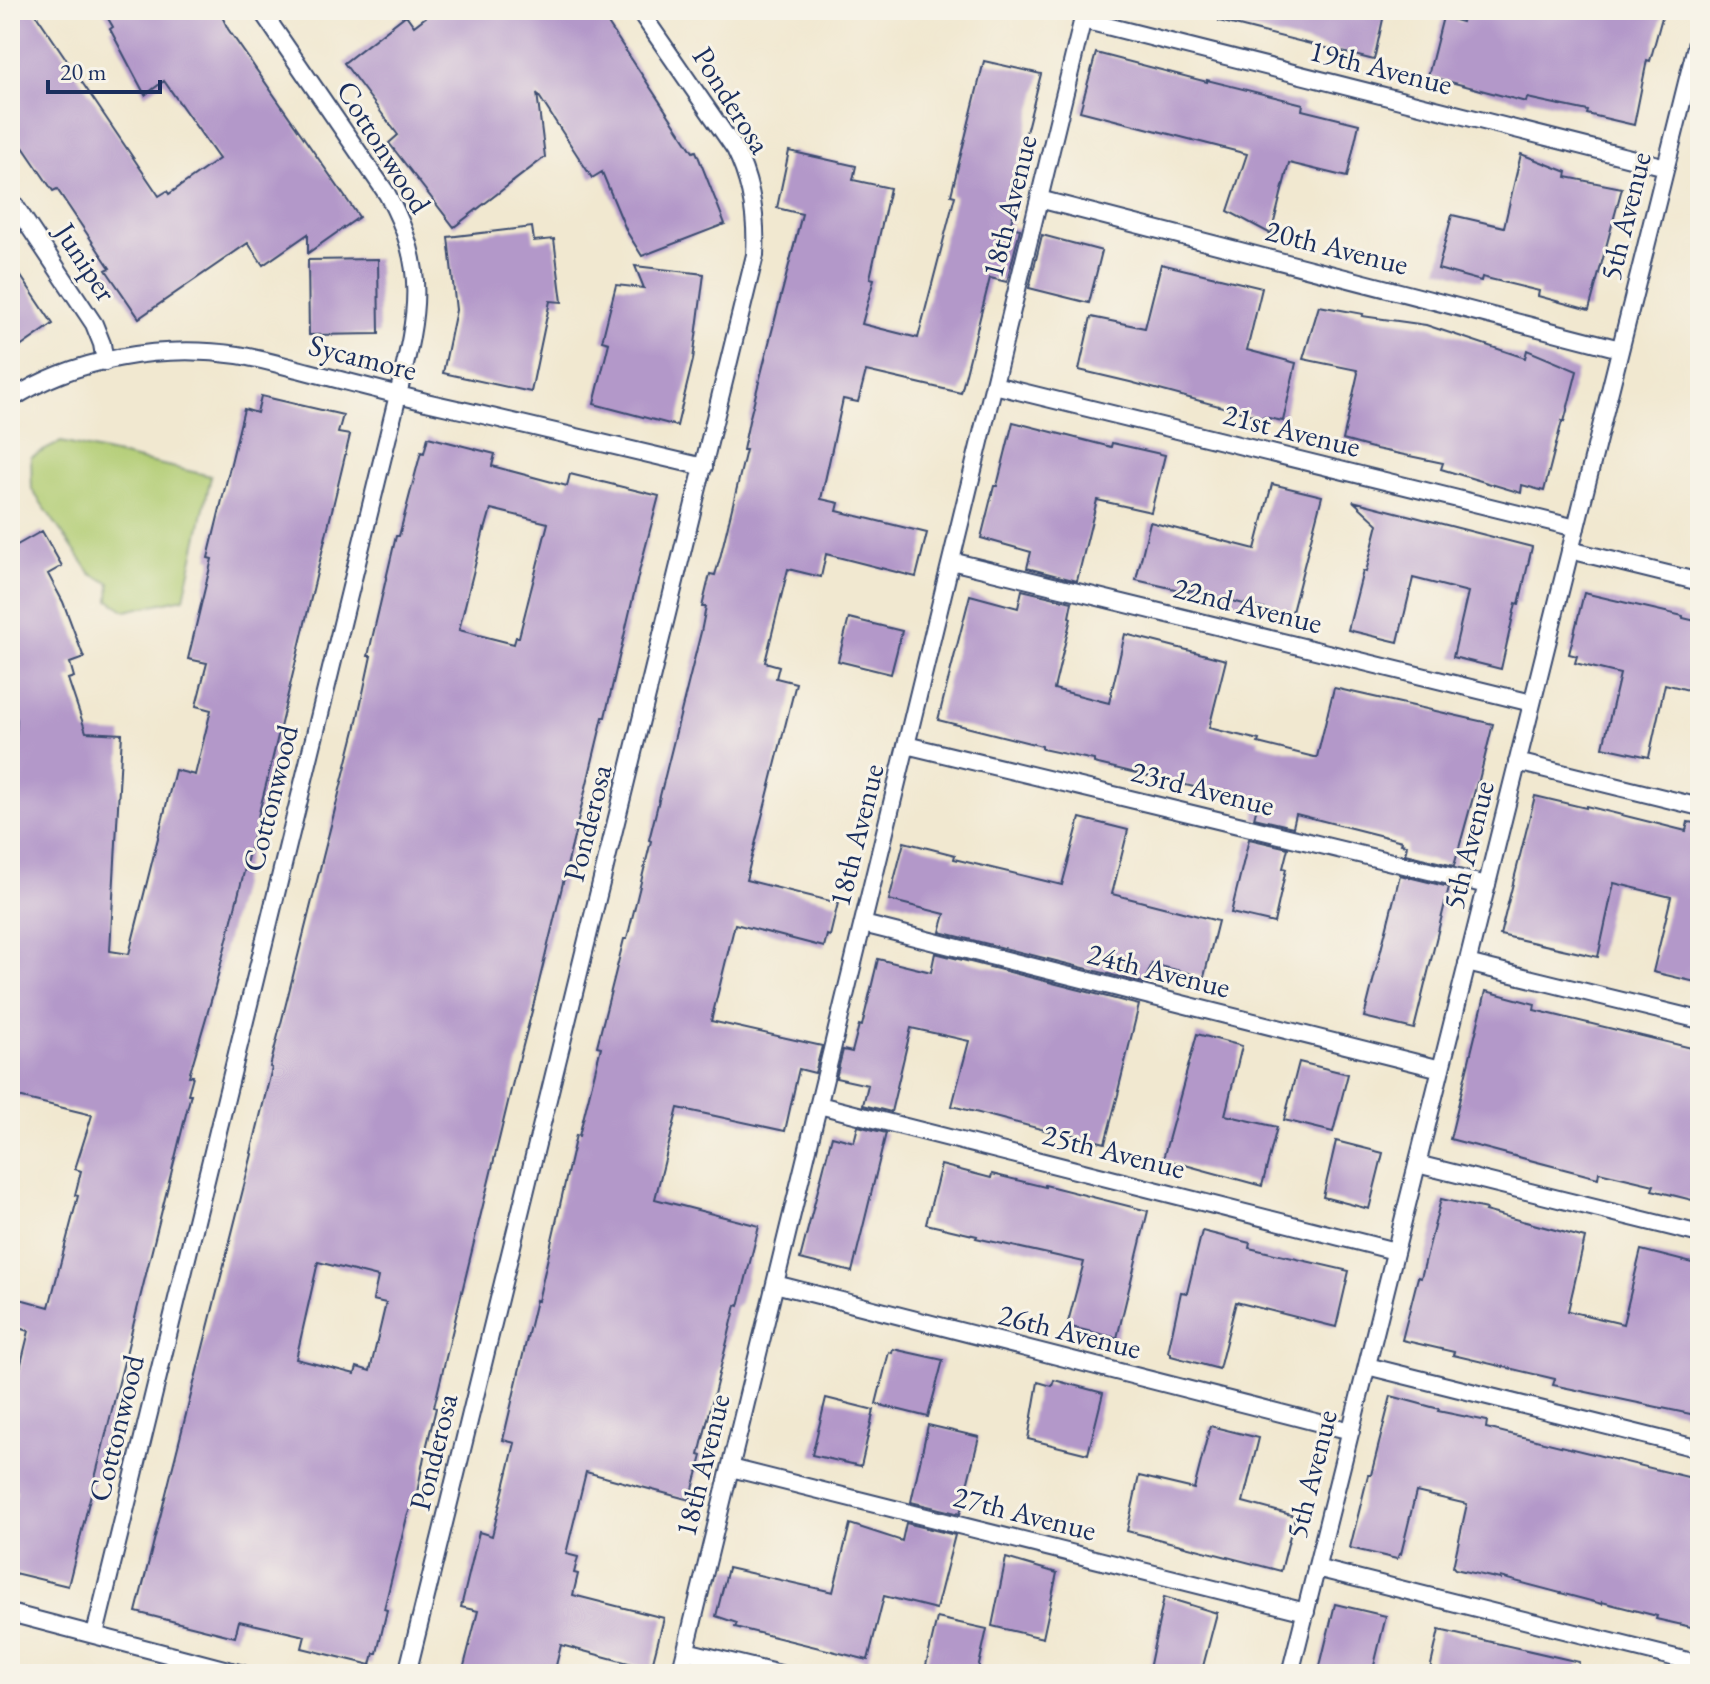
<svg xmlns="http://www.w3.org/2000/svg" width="1710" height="1684" font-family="'EB Garamond',serif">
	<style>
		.green { fill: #b1cc72; stroke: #667e68; stroke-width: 2 }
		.building { fill: #b398c9; fill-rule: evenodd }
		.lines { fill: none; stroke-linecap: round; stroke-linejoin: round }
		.lane-casing { stroke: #3b4b6f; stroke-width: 20 }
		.lane { stroke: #fff; stroke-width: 16 }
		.labels { text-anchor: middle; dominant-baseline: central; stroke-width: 6; stroke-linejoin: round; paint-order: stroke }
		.street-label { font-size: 30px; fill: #1b2f5e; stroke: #f7f3e8 }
	</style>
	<rect width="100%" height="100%" fill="#f7f3e8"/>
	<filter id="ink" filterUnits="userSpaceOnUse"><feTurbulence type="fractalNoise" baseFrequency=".0125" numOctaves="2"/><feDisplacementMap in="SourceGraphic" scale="16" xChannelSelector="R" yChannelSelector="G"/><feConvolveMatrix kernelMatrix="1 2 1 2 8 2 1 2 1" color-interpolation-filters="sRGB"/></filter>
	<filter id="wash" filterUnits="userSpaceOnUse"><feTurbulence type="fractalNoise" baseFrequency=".006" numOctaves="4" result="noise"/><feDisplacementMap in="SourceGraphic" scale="32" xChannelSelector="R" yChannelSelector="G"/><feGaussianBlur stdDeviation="1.8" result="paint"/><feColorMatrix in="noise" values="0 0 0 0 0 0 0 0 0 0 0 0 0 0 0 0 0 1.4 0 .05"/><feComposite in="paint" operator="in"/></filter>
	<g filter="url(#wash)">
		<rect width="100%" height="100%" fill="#f1e8d0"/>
		<path class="green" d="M61,442L211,476L184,598L126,611L109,600L110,583L91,574L32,490L31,457Z"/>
		<g id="blocks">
			<path class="building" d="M10,10H33L159,196L167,191L169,194L219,159L164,81L145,95L110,29L113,27L103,10H219L228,29L359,217L308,253V234L263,265L248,243L139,318L106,270L110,268L57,189L53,191L10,128Z
				M435,10H599L693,152L696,151L725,224L642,256L627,232L602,172L592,178L537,93L545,157L454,227L389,143L398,135L344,63L406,15L414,26Z
				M1220,10H1385L1374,60L1219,21Z
				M1465,10H1664L1650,61L1647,60L1634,125L1587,114L1588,111L1527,98L1526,102L1428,76L1443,17L1462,22Z
				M1096,53L1207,82V80L1303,104L1302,110L1359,124L1347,177L1289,163L1271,234L1228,211L1247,154L1080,111Z
				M984,61L1041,74L1017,168L1024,170L1010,227L1020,229L1007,282L990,278L961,393L866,371L858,402L843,399L821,499L839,503L837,511L927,533L916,577L826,554L821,577L788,569L765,662L779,666L776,678L796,683L746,880L838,903L830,936L827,935L824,947L735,924L711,1021L822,1046L815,1073L799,1069L798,1073L785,1131L678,1108L655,1199L759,1226L739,1306L736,1305L699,1455L702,1456L690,1500L586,1472L566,1554L578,1557L574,1573L578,1574L573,1595L664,1618L651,1669L561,1645L554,1674H462L478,1611L461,1607L468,1578L479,1532L492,1536L515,1443L503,1440L518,1376L536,1300L538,1301L576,1135L579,1136L601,1047L597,1046L624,939H627L651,841L649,840L701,632L706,607H702L710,574L715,575L720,558L746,450H743L749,421L802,214L777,208L789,151L856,166L853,180L890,188L870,278L874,279L862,324L918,338L955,196L951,195Z
				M1521,154L1567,172L1566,177L1622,188L1589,310L1538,296L1539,291L1482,277L1481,281L1438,269L1452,215L1504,227Z
				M532,227L534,241L554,239L562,302L550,301L531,392L443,373L456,310L448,237Z
				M1042,235L1102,251L1089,303L1029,288Z
				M378,259L379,334L309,335L308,260Z
				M10,260L53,324L10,354Z
				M1161,264L1262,288L1247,350L1296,363L1283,421L1264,417L1263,418L1130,382L1079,370L1091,317L1145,328Z
				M635,266L704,274L693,360L677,426L594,404L609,343L602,341L616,285L644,288Z
				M1319,306L1363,314L1362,316L1426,325L1525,358L1527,350L1577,371L1564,422L1562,421L1544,491L1522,485L1521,493L1441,469L1443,463L1376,449L1343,440L1358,373L1357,370L1303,359Z
				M261,396L343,415L338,433L350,435L271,765L215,987L189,1076H193L188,1094H191L68,1586L10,1572V1518L17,1490L10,1488V1409L29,1331L13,1326L20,1299L49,1307L78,1196L75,1195L81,1171L75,1169L92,1115L10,1095V837L17,720L10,699V549L42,531L62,566L48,574L63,602L84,658L70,663L74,677L68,679L86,732L122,734L110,951L129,954L175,770L195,775L211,710L196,706L207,663L188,659L212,559L208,558L244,409L257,413Z
				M1013,422L1111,447L1112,443L1165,455L1151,512L1097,500L1077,581L1027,568L1031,552L981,538L994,486H997Z
				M428,437L495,454L492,466L567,486L570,474L659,496L640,568L605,717H603L532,1011L519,1061H518L434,1407L436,1408L424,1457L415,1503H412L407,1517L384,1609L387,1610L377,1653H374L371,1665L302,1648L305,1636L239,1621L235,1637L136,1612L252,1154L251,1153L272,1068L270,1067L355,730L371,656H368L396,536H399L421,452L424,453ZM491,509L548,523L519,637H516L514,644L459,630L484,529L485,530ZM318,1262L378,1277L373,1300L386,1303L370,1371L357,1367L355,1374L296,1359Z
				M1272,484L1322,496L1291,616L1189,590L1188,592L1136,580L1150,522L1255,549Z
				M1353,501L1532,547L1519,604L1516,603L1501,669L1453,657L1468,592L1413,578L1398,642L1348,630L1363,571L1366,572L1378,524Z
				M1022,590L1072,602L1069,617L1071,618L1054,689L1109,703L1125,634L1226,660L1209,728L1259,740L1258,743L1314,757H1317L1334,688L1493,724L1478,784L1477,783L1454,866L1405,854L1407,845L1401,844L1402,841L1296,814L1293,827L1254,818L1257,806L1247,804L1248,800L1094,763V760L1042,749V746L938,720L970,595L1018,608Z
				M1584,593L1683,616V618L1700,622V693L1665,684L1649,757L1603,747L1620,674L1575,663L1577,656L1569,654Z
				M849,618L902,631L891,674L838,661Z
				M1535,796L1586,808V806L1686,831L1688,822L1700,824V983L1653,972L1671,897L1614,883L1598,957L1500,935Z
				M1080,818L1128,830L1112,894L1218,921L1204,977L1152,964L1144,983L940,932L945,914L889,900L904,842L955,855L954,859L1062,885Z
				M1249,839L1288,848L1283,868L1286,869L1274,923L1231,913Z
				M1400,875L1449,887L1414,1029L1364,1017Z
				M935,953L1139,1005L1118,1091H1119L1105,1143L1052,1129V1132L952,1106L969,1041L911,1028L891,1112L863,1105L868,1085L836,1078L843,1050L852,1052L859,1025L862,1026L878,959L931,972Z
				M1486,991L1535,1004L1534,1010L1700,1050V1202L1652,1190L1654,1185L1599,1172L1598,1178L1450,1139Z
				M1197,1034L1242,1046L1225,1115L1277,1127L1262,1186L1163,1159Z
				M1299,1062L1348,1074L1333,1132L1284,1120Z
				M858,1126L886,1133L852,1272L800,1259L832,1136L854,1142Z
				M1336,1141L1383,1153L1369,1209L1323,1197Z
				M941,1165L991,1178L992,1174L1045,1187V1185L1148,1211L1117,1338L1067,1326L1084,1262L976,1238L977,1236L926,1224Z
				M1441,1199L1486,1209L1485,1211L1585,1238L1568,1311L1623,1324L1641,1250L1700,1265V1416L1553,1385L1555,1379L1453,1355L1454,1352L1402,1340L1418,1277L1421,1278Z
				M1202,1231L1250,1243L1249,1248L1349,1271L1336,1327L1236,1302L1219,1369L1171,1356V1353L1168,1352L1181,1292L1187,1293Z
				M893,1349L943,1360L928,1417L876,1404L889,1352L892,1353Z
				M1054,1380L1103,1393L1088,1454L1028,1439L1038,1382L1052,1386Z
				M1391,1396L1439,1409L1438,1411L1487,1421L1486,1428L1700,1480V1629L1656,1619L1657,1616L1602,1602V1604L1500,1577V1579L1455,1569L1453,1567L1467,1504L1416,1492L1401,1554H1399L1397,1559L1350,1548L1368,1475H1371Z
				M826,1398L874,1410L861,1466L812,1455Z
				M928,1425L979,1437L960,1514L911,1502Z
				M1210,1426L1259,1438L1243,1502L1295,1516L1281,1571L1127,1531L1139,1476L1194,1489Z
				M906,1523L955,1535L936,1609L884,1596L868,1660L735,1627L737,1623L716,1616L728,1568L833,1592L850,1524L902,1541Z
				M1006,1558L1057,1573L1043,1638L992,1626Z
				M1164,1597L1217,1613L1201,1674H1148Z
				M1335,1604L1386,1616L1372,1674H1338L1319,1670Z
				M937,1618L987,1629L977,1674H924Z
				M1439,1630L1579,1662L1578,1674H1429Z"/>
		</g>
	</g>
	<g filter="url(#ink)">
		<use href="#blocks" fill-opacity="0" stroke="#3b4b6f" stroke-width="2"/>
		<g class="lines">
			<defs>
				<path id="lane" d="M1083,20L1666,167
					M10,198L94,324L102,344L105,362
					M1039,199L1620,349
					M994,385L1576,528
					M10,400C74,358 162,344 238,355C262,359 285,366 309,372C348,382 387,392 426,402C519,423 612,445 704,467
					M1570,550L1700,582
					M951,561L1532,703
					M906,745L1487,885
					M1517,762L1700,807
					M863,924L1441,1069
					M1467,963L1700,1020
					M819,1105L1395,1251
					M1417,1164L1700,1234
					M775,1284L1351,1431
					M1367,1366L1700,1449
					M731,1468L1306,1612
					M1316,1568L1700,1664
					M10,1613L243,1674
					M95,1634L398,395C417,315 429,270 387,194L261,10
					M686,1651L780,1674
					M407,1674L755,255C757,217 752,183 735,149L639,10
					M680,1674L1085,10
					M1290,1674L1700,30"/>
			</defs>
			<use href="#lane" class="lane-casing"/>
			<use href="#lane" class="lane"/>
		</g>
	</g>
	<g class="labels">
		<g class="street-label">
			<text transform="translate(1381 67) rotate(14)">19th Avenue</text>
			<text transform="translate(732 100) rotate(58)">Ponderosa</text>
			<text transform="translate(384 147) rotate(58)">Cottonwood</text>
			<text transform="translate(1009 206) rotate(-76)">18th Avenue</text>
			<text transform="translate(1625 216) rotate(-76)">5th Avenue</text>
			<text transform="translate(1337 247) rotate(14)">20th Avenue</text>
			<text transform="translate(86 262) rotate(57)">Juniper</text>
			<text transform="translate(363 357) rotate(14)">Sycamore</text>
			<text transform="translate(1292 430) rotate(14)">21st Avenue</text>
			<text transform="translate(1248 605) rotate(14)">22nd Avenue</text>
			<text transform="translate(1203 788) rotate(14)">23rd Avenue</text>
			<text transform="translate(270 798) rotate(-76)">Cottonwood</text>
			<text transform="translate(587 823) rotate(-76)">Ponderosa</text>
			<text transform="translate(856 835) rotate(-76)">18th Avenue</text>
			<text transform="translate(1468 845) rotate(-76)">5th Avenue</text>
			<text transform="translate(1159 970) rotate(14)">24th Avenue</text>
			<text transform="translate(1114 1151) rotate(14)">25th Avenue</text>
			<text transform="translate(1070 1331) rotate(14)">26th Avenue</text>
			<text transform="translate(116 1428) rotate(-76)">Cottonwood</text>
			<text transform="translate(433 1452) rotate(-76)">Ponderosa</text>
			<text transform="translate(702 1465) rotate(-76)">18th Avenue</text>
			<text transform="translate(1311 1474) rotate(-76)">5th Avenue</text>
			<text transform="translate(1025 1513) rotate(14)">27th Avenue</text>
		</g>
	</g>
	<rect width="1710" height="1684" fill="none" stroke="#f7f3e8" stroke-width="40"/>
	<path d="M48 80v12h112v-12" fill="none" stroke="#1b2f5e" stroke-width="4"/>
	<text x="60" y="80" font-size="24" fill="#1b2f5e" stroke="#f7f3e8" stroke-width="6" paint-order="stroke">20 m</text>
</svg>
